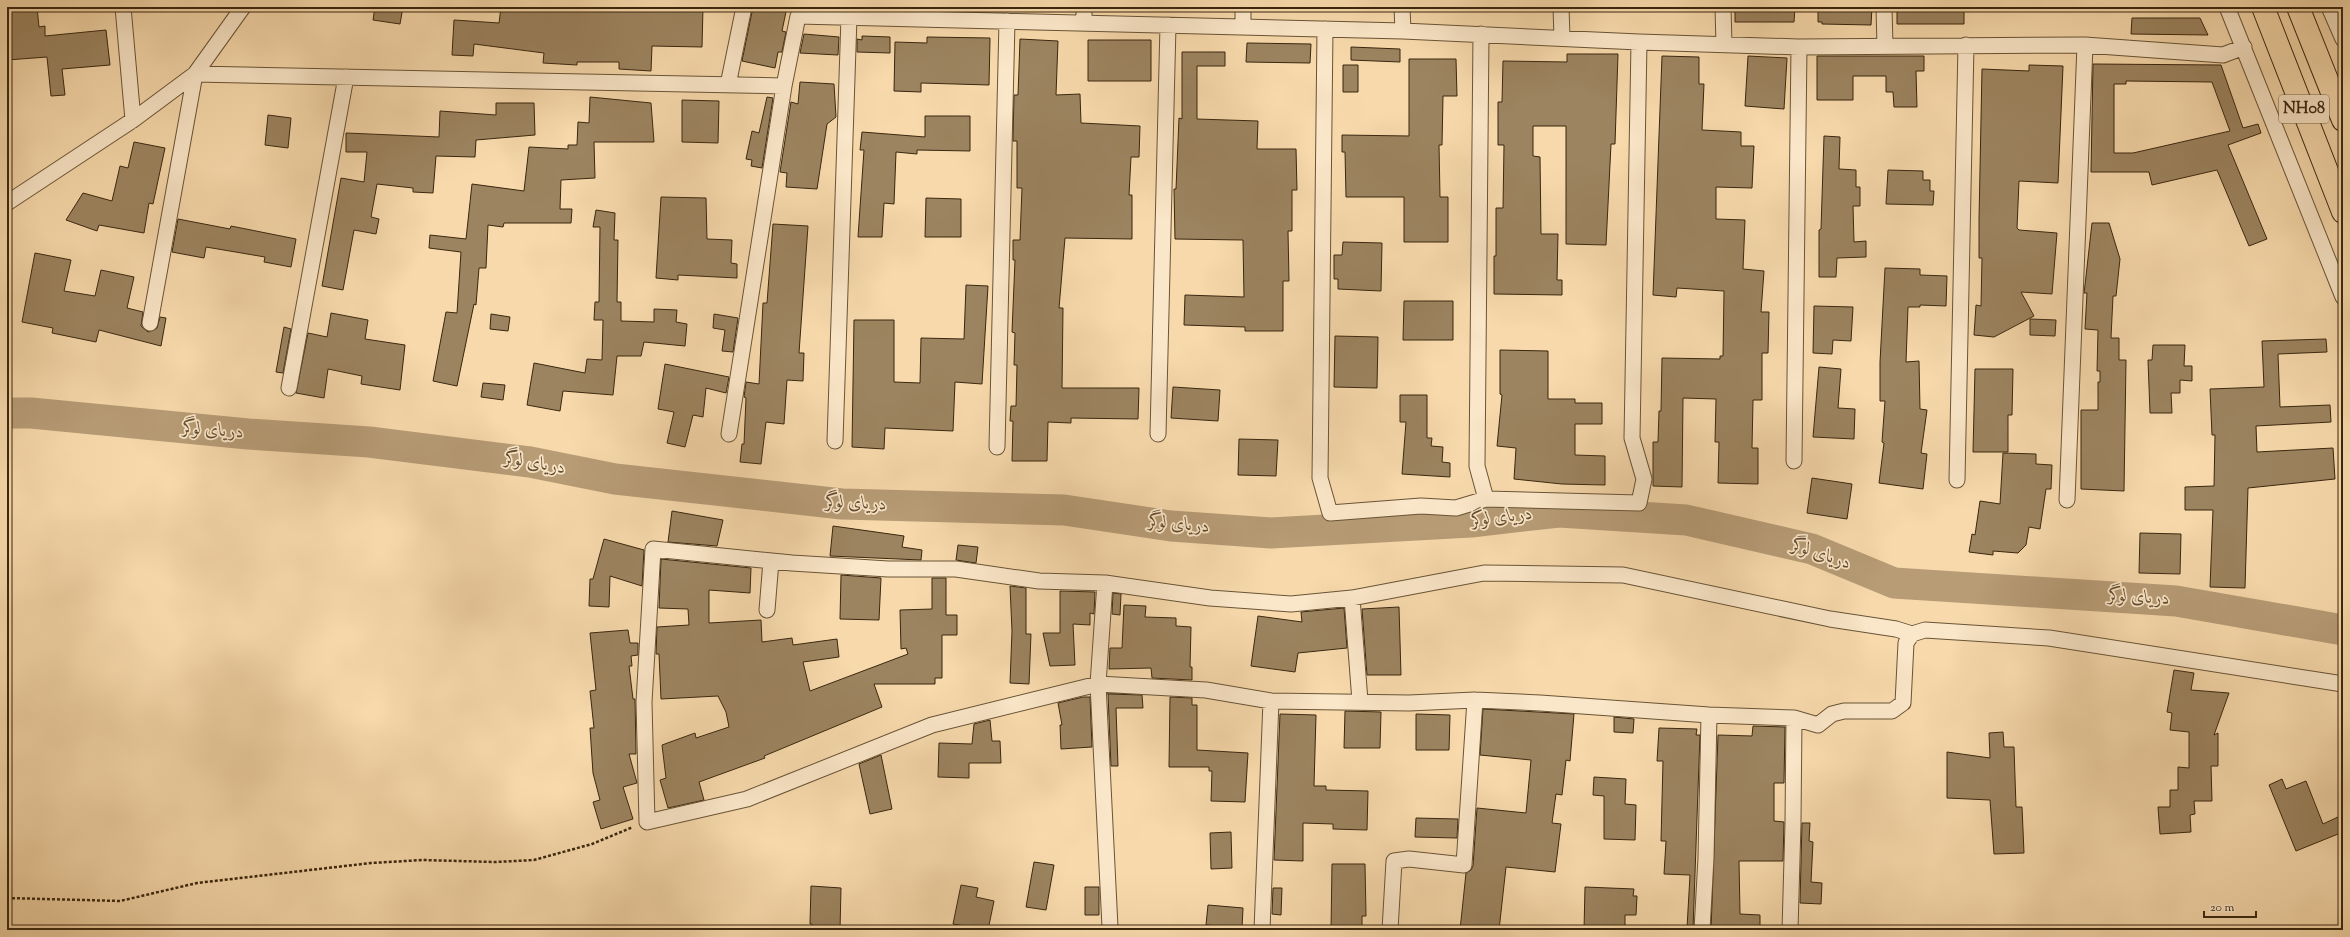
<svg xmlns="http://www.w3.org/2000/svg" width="2350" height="937" font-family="'Sorts Mill Goudy',Amiri,serif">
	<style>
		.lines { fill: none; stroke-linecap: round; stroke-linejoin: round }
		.river { stroke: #b79c76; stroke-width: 31 }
		.building { fill: #9c8460; stroke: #3a270f; fill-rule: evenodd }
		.street-casing { stroke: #695436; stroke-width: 17 }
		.highway-casing { stroke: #3a270f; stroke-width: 24 }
		.path { stroke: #3a270f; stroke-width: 2.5; stroke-dasharray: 3 2; stroke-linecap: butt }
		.street { stroke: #fae6c8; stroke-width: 15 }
		.highway { stroke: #f7d9ab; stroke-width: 22 }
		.labels { text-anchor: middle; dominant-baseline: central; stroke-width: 3.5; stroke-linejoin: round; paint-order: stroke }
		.shield { fill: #fae6c8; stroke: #746046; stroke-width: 1 }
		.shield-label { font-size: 16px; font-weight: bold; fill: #3a270f }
		.water-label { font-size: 18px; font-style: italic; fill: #604a2e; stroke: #fae6c8 }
	</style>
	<rect width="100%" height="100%" fill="#f7d9ab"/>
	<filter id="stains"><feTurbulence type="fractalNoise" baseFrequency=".005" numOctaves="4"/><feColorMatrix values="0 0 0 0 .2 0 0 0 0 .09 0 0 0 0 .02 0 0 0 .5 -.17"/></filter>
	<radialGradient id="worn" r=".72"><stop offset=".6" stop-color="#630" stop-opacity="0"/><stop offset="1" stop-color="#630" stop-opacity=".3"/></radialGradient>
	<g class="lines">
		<path class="river" d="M7,413H31L248,434L369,442L530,462L615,479L842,504L1064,510L1171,526L1271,533L1471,522L1559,512L1686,520L1812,549L1894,583L2176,601L2343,630"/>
	</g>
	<path class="building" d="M7,7H37L39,27L45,26V36L106,30L110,65L62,69L65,95L51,96L47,57L7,60Z
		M375,7H403L400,24L373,20Z
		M501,7H703L702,47L652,46L651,71L619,69V62H577V65L543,63L544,53L474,44L473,56L452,55L454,20L499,23Z
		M753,7H787L782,31L786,32L782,52H778L775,68L742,61Z
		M1735,7H1795L1794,22H1735Z
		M1818,7H1872L1871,25L1822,24V22H1818Z
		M1897,7H1964V24H1897Z
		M2132,18H2200L2208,35L2131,34Z
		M804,34L839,37L838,55L800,53Z
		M862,36L890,37V53L857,52V39L862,40Z
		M927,37L990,38L989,85L921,83V92L894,91L895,42L927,43Z
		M1020,39L1058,41L1056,95L1080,94L1081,123L1140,126L1139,157H1131L1129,195H1132V239L1065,238L1059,308H1063L1062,388H1139L1138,419L1071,418V423L1048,422L1047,461H1012L1013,421H1010L1011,406H1016L1017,365H1014L1015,333L1012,332L1015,260H1013V240H1020L1022,188H1017V141H1013V137L1014,95H1018Z
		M1088,40H1151V81H1088Z
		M1247,43L1311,44L1310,63L1246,62Z
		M1351,47L1400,49V62L1351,60Z
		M1182,52H1225V66H1197V119L1258,121L1257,149H1296L1297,190H1292V231H1288L1289,281H1283V331H1245V327L1184,325L1185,295L1244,297L1243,240L1175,239L1174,189H1176L1179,118L1182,119Z
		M1567,54H1618L1615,144H1611L1606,245L1566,244V126H1533V156L1540,157L1541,234H1558L1557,280H1562V295L1494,294V256H1496V208H1503L1504,145H1498V102H1502L1503,61L1567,62Z
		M1662,56L1699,57V84H1704L1702,130L1741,132V146H1754L1752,188L1716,187V219L1745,220L1743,269L1764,271L1761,312H1769L1768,353H1762V400H1753L1752,448H1758V484L1718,483L1719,442H1715L1716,399L1683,398L1682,487L1653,486V442H1658L1659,411H1661L1662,358L1720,359V356H1723L1724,291L1677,288L1676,297L1653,295Z
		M1748,56L1787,58L1784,109L1745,106Z
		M1817,56H1924V71H1916L1917,107H1894L1893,92H1886V76H1853V100H1817Z
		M1409,59H1456L1457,96H1443L1442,145H1439L1440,197H1448V242H1404V197H1346L1345,152H1342V135L1409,136Z
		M2093,64L2221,65L2243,128L2258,124L2261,133L2228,145L2267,239L2249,246L2217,170L2152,185L2149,172H2091ZM2126,81L2212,82L2230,131L2133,153H2114V84H2126Z
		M1343,65H1358V92H1343Z
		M2029,65L2063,66L2058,183L2019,181L2017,228L2019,230L2057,233L2052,294L2021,292L2034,316L1994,337L1974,335L1976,305L1981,306L1982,258H1979V220L1982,69L2029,71Z
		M800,82L834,84L836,117L827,124L817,189L786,187L787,173L780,172L791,102L798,104Z
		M590,97L651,103L654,142H594L595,178L561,180L560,209H572L571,223H504L503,227L488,225L486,268H479L476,305L474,304L457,386L433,381L446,312L457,313L461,252L429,248L430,235L466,239L472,184L524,191L529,147L568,149V145H577L578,122L589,123Z
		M767,97L773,98L762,168L751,166L752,160L746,159L752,131L759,133Z
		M682,100L719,101L718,143L682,142Z
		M496,103H534L535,135L476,140L475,157L436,156L433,193L413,192V188L377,184L371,217L379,219L376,234L354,230L343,290L322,286L341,178L364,182L367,152H346V133L439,137L440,111L496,115Z
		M268,115L291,118L288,148L265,145Z
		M925,116H970V151L917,150V154L896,152L894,204L884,203L882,237H858L864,150H860L862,132L925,137Z
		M1824,136L1840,137L1839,169L1856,170V187H1860V206H1853L1854,242L1866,241V257L1837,258L1836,277H1819V230L1821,229Z
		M134,142L165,148L153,204L149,203L144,233L99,225L97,231L66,220L83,193L112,201L120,166L128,168Z
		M1888,170L1923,171V180H1930V191H1934L1933,205L1886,204Z
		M661,197L706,198L707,239L732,240L731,263L737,264V278L678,275V280L656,278Z
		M926,198L961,199V237H925Z
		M596,210L615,213L614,240H618L617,302H621V321L654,322V309L677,310L676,322L687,324L685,346L644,342L641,356H617L613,395L563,391L560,411L527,405L534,363L585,373L587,359L602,360L603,320H594L595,302H599L600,227H593Z
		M178,219L230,229L231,226L296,239L291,267L264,262L265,257L206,247L204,258L172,252Z
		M2092,223H2109L2120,259L2116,296H2113L2111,338H2119V360H2126L2124,491L2081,489V410H2098V382H2100V371H2097L2098,330L2085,329L2087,293H2084L2085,285Z
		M773,224L808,226L799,353H804L803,381L787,380L784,424L766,422L761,464L740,462L742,444H744L746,398L744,397L746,382L759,384L763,303H767Z
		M1343,242L1382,243L1381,291L1338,289V279H1334V255H1342Z
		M35,253L71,260L64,291L95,296L101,270L134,277L127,308L143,312L141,326L148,332L157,328L160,317L166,318L161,346L99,330L96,342L52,333L53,328L22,322Z
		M1885,268L1920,269V275L1947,276L1946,306L1920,305V307H1908L1906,362L1919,361L1920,409L1927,410L1921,453L1927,454L1923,489L1879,483L1884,443L1882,442L1885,401H1880V362Z
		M966,285L988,286L982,384L955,382L953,431L885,428L884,449L852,447L854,320H894V382L920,383L921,338L964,339Z
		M1404,301H1453V340H1403Z
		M1814,306L1853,307L1851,341L1833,340L1832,354L1813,353Z
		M331,313L368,320L365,339L405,345L400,390L361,384L362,376L328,369L324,398L296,393L308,333L327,337Z
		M491,314L510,317L508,331L490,329Z
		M714,314L738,318L733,352L722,351L725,330L713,328Z
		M2030,319L2056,320L2055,336L2030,335Z
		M284,327L291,329L283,373L276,372Z
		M1335,336L1378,337L1377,388L1334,387Z
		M2326,339L2327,352L2278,354L2280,407L2330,405L2331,422L2256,426L2257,452L2333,448L2335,479L2248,488L2245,588L2210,587L2213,510H2185V487L2214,486L2215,435H2212L2210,389L2264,387L2262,341Z
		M2153,345H2185L2184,366H2192V381L2180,380V393H2171L2172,413H2150L2148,360H2152Z
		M1500,350L1548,351V399H1575V403H1602V424H1575V455L1605,456V485L1562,484L1514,479L1516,448L1497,446L1502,395L1500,394Z
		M665,364L729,377L726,393L706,388L703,417L693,415L685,447L667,443L674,412L658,409Z
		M1819,367L1841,369L1838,408L1855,409L1854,439L1813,437Z
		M1975,369H2013L2012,415H2008V452H1973Z
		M483,383L505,385L503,400L481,397Z
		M1173,387L1220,390L1218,421L1171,418Z
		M1400,395H1427V438H1432L1431,446L1443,447L1442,462L1450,463V477L1402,474L1406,422H1400Z
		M1239,439L1278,440L1276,476L1238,475Z
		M2003,453L2036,454V464L2052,465L2051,489H2046L2040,529L2029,527L2026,545L2018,553L1993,551V555L1969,552L1972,534L1975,535L1980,501L2000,504Z
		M1812,478L1852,484L1847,519L1807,513Z
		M672,511L723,520L717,546L668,542Z
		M833,526L904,536L902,547L922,550L921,560L830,556Z
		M2140,533L2181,534L2180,574L2139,573Z
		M604,539L644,550L642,586L610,576L609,607L589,606L590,579H593Z
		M958,545L978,547L976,563L956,560Z
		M661,559L751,568L750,593L709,590V623L761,620L762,642L792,638L793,645L837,639L839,657L803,662L810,691L908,654L906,648L901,649L900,610L932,609V578H946V615H957V635H942V678H935V684H874L882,707L764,756L765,758L699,782L704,800L668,808L660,780L666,778L662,745L695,733L696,738L729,727L726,712L718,696L661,699L659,654H656L657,627L689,625L688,609L659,608Z
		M841,575L881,578L879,620L840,619Z
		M1010,586L1026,588V634H1031L1029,684L1010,683L1012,631Z
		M1060,591L1095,592L1094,614L1090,613V625L1073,624L1075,665L1050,666L1043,633H1060Z
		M1113,593L1121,594L1120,615L1112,614Z
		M1124,605L1146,606L1145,617L1176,618V626L1191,627L1190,667H1192V680L1152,678L1151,668L1109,669L1110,648H1122Z
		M1399,607L1401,675H1367L1362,609Z
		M1344,608L1347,648L1298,653L1295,672L1251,666L1258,616L1302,622L1301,612Z
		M628,630L630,643H638V655L631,656L632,666H629L633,699H635L636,754H629L637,783L623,787L633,819L601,829L593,802L600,800L593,773L590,728H594L590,691L596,690L590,633Z
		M2174,670L2194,673L2191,690L2229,693L2214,735L2218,733V766H2211L2212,801H2194L2195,814L2190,815L2191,832L2160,834L2158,807H2170V790H2178V767L2189,768V732L2170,730L2172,713L2167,712Z
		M1108,694L1142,695L1143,708H1116L1118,766H1111Z
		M1083,697H1090L1092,747L1061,749L1060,725H1062L1058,703Z
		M1170,697L1192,698V705H1197V750L1248,753L1245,802L1211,801L1212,771H1209V767H1169Z
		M1483,709L1574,714L1570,761L1566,760L1562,795L1556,794L1552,823L1561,824L1555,872L1506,867L1499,930H1460L1466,873L1471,870L1473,866L1477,808L1526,813L1531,760L1480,755Z
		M1345,711L1381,712L1380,748H1344Z
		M1280,714L1316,715L1314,786H1326V790L1368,791L1367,830L1333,829V824L1303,823V861L1274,860Z
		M1416,714L1450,715L1449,750H1416Z
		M1614,717L1634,719L1633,733L1614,732Z
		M990,720L992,741H1000L1001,763H969V778L938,777L939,743L972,744L974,724Z
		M1753,726L1785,727L1784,783H1774V821L1784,822L1783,861H1739L1740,914L1760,915V930H1711L1718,735L1752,736Z
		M1659,728L1697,729L1696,735H1700L1693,929L1687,928L1690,875L1664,874L1666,841H1661L1663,761H1657Z
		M2003,732L2004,747H2014L2016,807H2022L2024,853L1994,854L1990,800L1947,798V752L1990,758L1989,733Z
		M881,755L892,809L870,814L859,764Z
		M1594,777L1626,779L1625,804L1636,805L1635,840L1604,839V796L1593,795Z
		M2282,779L2286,789L2306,781L2323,824L2338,817L2343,832L2296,851L2269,785Z
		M1416,818L1458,819L1457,838L1415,837Z
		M1802,823H1810L1809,841L1813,842L1811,882L1822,883L1821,904L1800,903Z
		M1231,832L1232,868L1211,869L1210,833Z
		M1034,862L1054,865L1046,910L1026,907Z
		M1332,864H1365L1366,916H1362V930H1331Z
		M961,885L978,888L976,897L994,901L988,930L953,924Z
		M811,886L841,888L840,930H812V924H810Z
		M1085,887H1099V915H1085Z
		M1585,887L1634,889L1633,896H1637L1636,915H1625V930H1584Z
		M1273,888H1282L1281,915L1272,914Z
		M1208,905L1243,908L1242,928L1206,925Z"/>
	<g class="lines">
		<defs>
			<path id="street" d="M123,7L133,120
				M1084,7V23
				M1243,7V27
				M1402,7L1403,31
				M1561,7L1562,38
				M1723,7L1724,45
				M1884,7L1885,46
				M2227,7L2343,297
				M2329,7L2343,39
				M1325,29L1320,478L1330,513L1421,506L1456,508L1486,499L1639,503L1644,479L1632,438L1639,42
				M1481,34L1477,466L1486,499
				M728,85L744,7
				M7,203L133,120L195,74L243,7
				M150,323L195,74L784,86L798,16L1403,31L1639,42L1799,47L2085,45L2223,55L2244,47
				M289,388L346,77
				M729,434L784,86
				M1158,434L1168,25
				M835,441L849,17
				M997,447L1007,21
				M1794,461L1799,47
				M1957,480L1966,45
				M2067,500L2085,45
				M1105,583L1098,684L1110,927
				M1352,598L1360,701
				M767,610L771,561
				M1912,634L1906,643L1903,703L1892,711H1844L1832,714L1818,725L1794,718L1709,715L1540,703L1475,700L1409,703L1271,701L1206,690L1098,684L932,725L747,799L647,822L644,702L653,549L792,563L888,569H956L1039,581L1105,583L1210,598L1291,604L1352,598L1484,573L1623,575L1830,619L1896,629L1912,634L1925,630L2049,638L2343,684
				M1262,930L1271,701
				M1390,930L1394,861L1409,859L1464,865L1475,700
				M1702,930L1706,858L1709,715
				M1790,930L1793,823L1794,718"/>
			<path id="highway" d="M2263,7L2343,212
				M2298,7L2343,120"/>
		</defs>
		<use href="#street" class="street-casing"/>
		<use href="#highway" class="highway-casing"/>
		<path class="path" d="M7,898L120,901L197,883L371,863L423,860L495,862L534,860L592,844L633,827"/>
		<use href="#street" class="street"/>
		<use href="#highway" class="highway"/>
	</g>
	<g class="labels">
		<rect class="shield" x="2279" y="95" width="50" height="28" rx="3"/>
		<g class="shield-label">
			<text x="2304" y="109">NH08</text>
		</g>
		<g class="water-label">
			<text transform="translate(213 431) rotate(5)">دریای لوگر</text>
			<text transform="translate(535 464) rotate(10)">دریای لوگر</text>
			<text transform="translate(856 504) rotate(3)">دریای لوگر</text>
			<text transform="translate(1502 518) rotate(-6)">دریای لوگر</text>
			<text transform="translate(1179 525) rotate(6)">دریای لوگر</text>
			<text transform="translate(1821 555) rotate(19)">دریای لوگر</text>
			<text transform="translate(2139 598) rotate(4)">دریای لوگر</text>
		</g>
	</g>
	<rect width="2350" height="937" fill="none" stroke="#f7d9ab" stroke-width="24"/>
	<rect x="8" y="8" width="2334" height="921" fill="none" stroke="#3a270f" stroke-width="2"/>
	<rect x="12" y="12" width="2326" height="913" fill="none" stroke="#3a270f"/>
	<path d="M2204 911v6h52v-6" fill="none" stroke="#3a270f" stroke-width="2"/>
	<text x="2210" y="911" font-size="12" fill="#3a270f" stroke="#fae6c8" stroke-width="3" paint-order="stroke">20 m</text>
	<rect width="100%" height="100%" filter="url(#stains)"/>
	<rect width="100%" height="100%" fill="url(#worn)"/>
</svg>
